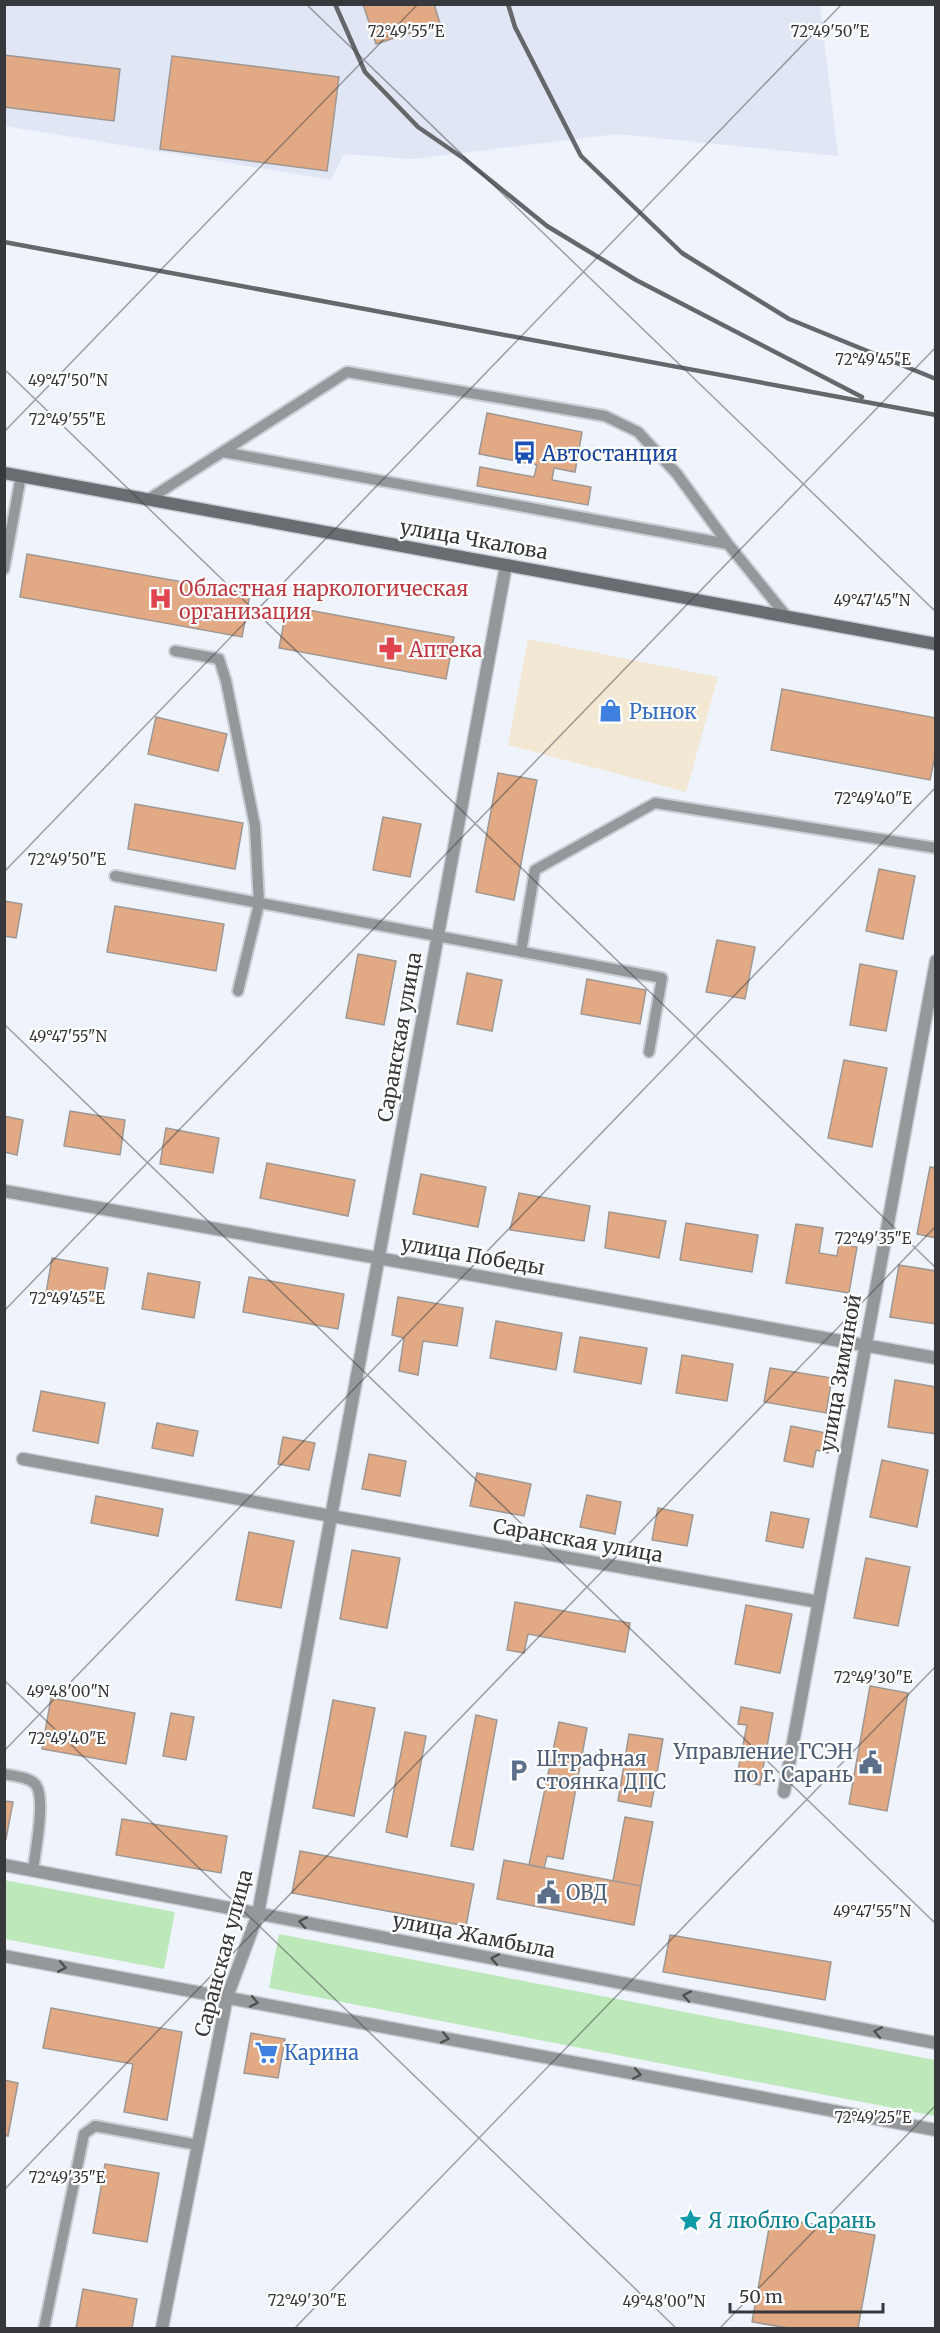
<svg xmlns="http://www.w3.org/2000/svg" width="940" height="2333" font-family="Merriweather,serif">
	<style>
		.commercial { fill: #f2e8d3 }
		.built { fill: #e0e6f4 }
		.green { fill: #bde8ba }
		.building { fill: #e1a984; stroke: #9f9793; stroke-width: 1.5 }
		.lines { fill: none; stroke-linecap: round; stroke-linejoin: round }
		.lane-casing { stroke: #caced5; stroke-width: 14 }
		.street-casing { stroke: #caced5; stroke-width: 15 }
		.secondary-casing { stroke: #caced5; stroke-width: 15 }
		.lane { stroke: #95989b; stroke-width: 10 }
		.street { stroke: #95989b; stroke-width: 12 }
		.secondary { stroke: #696d71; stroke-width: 12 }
		.rail { stroke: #65676b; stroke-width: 4.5 }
		.oneway { stroke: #4e5053 }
		.ticks { fill: none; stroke: #36383b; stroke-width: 1.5; stroke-opacity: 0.45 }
		.labels { text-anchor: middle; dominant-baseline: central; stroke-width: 4.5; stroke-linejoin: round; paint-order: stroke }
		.transit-label { font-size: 20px; fill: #164399; stroke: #fff; text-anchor: start }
		.street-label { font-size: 20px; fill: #36383b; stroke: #fff }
		.health-label { font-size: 20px; fill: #be3a42; stroke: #fff; text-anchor: start }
		.shop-label { font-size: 20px; fill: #366cbe; stroke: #fff; text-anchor: start }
		.service-label { font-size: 20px; fill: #4e5e75; stroke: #fff; text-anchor: start }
		.culture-label { font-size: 20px; fill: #0d838f; stroke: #fff; text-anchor: start }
		.ticks-label { font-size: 15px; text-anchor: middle; fill: #36383b; stroke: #fff; stroke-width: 4.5; stroke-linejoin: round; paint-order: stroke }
	</style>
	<rect width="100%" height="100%" fill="#eff3fb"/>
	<path class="commercial" d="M528,639L718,677L686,792L508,745Z"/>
	<path class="built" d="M4,5H820L838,156L617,134L413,159L344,154L331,180L5,126Z"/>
	<path class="green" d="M4,1880L175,1912L164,1969L5,1939Z
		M279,1934L935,2060V2116L269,1988Z"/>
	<path class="building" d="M363,4H434L440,23L376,44Z
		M4,55L120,69L114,121L4,107Z
		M172,56L339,77L327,171L160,149Z
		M487,413L582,432L575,472L554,468L552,480L591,487L588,505L477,486L480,467L534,477L537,465L479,454Z
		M27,554L250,594L242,637L20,597Z
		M287,606L454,637L446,679L279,648Z
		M782,689L936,718V751L930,780L771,750Z
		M156,717L227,734L218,771L148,754Z
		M498,773L537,780L514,900L476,892Z
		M135,804L243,823L235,869L128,849Z
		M383,817L421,824L410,877L373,870Z
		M879,869L915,876L903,939L866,931Z
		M4,901L22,904L16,938L4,936Z
		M115,906L224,924L216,971L107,952Z
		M717,940L755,947L745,999L706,992Z
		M358,954L396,961L384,1025L346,1018Z
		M860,964L897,971L886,1031L850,1025Z
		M467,973L502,980L492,1031L457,1024Z
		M587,979L646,990L640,1024L581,1014Z
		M844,1060L887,1068L872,1147L828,1138Z
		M70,1111L125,1120L120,1155L64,1146Z
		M4,1116L23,1120L17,1155L4,1152Z
		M166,1128L219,1138L213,1173L160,1164Z
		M267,1163L355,1180L348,1216L260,1198Z
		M930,1167L936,1168V1238L917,1234Z
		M421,1174L486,1187L478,1227L413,1214Z
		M519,1193L590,1206L584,1241L510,1230Z
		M609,1212L666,1221L659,1258L605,1248Z
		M686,1223L758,1235L752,1272L680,1260Z
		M796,1224L823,1228L819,1253L837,1256L839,1244L857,1247L849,1293L786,1283Z
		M52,1258L108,1268L102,1303L46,1293Z
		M899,1265L936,1271V1324L890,1317Z
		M148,1273L200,1282L194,1318L142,1309Z
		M249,1277L344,1294L338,1329L243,1312Z
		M398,1297L463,1308L457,1346L423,1341L418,1375L399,1371L404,1338L392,1335Z
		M496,1321L562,1333L556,1370L490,1358Z
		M580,1337L647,1348L641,1384L574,1372Z
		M682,1355L733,1364L727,1401L676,1393Z
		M770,1368L832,1378L826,1413L764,1402Z
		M895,1380L936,1387V1434L888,1427Z
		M41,1391L105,1403L98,1443L33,1431Z
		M157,1423L198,1431L193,1456L152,1448Z
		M791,1426L831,1434L828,1453L816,1450L813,1467L784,1461Z
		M283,1437L315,1443L309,1470L278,1464Z
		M369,1454L406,1461L400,1496L362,1489Z
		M882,1460L928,1470L917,1527L870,1517Z
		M477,1473L531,1484L524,1516L470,1506Z
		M587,1495L621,1502L615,1534L580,1527Z
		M96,1496L163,1509L158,1536L91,1523Z
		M658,1508L693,1515L687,1546L652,1540Z
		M771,1512L809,1519L803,1548L766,1541Z
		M249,1532L294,1541L281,1608L236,1600Z
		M352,1550L400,1558L387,1628L340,1619Z
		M866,1558L910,1567L898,1626L854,1618Z
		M515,1602L630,1623L625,1652L528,1634L524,1653L507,1650Z
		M746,1605L792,1614L780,1673L735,1664Z
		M870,1686L908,1693L887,1811L849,1804Z
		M51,1698L135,1713L126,1764L42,1749Z
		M333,1700L375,1708L354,1816L313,1808Z
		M741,1707L773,1713L760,1785L736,1780L747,1725L738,1724Z
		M171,1713L194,1717L186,1760L163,1756Z
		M476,1715L497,1720L473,1850L451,1846Z
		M559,1722L587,1728L563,1859L547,1856L544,1868L529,1865Z
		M405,1732L426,1736L407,1837L386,1832Z
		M629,1734L663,1739L651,1807L618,1801Z
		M4,1801L13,1802L6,1839H4Z
		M625,1817L653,1822L641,1886L613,1881Z
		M122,1819L227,1836L221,1873L116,1855Z
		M300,1851L474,1884L466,1926L292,1893Z
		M504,1860L641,1886L634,1925L497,1899Z
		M670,1935L831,1962L825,2000L663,1972Z
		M51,2008L182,2032L167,2120L124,2112L133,2064L43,2048Z
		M251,2033L285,2039L278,2078L244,2073Z
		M4,2080L18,2083L8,2136L4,2135Z
		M105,2164L159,2173L147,2242L93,2233Z
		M771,2217L875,2235L858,2328H789L752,2322Z
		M83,2289L137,2299L132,2328H76Z"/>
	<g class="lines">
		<defs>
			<path id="lane" d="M223,452L728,544
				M149,499L347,372L605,416L638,432L677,474L728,544L787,617
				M4,569L21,476
				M175,651L219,659L226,681L255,826L259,904L238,991
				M115,876L662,978L649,1052
				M521,952L535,870L655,803L936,848
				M4,1774C14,1776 30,1777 36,1785C46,1800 35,1852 33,1871
				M44,2328L84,2134L95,2126L198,2145"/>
			<path id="street" d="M4,1191L936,1358
				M23,1459L331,1516L819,1602
				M784,1792L936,961
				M4,1865L936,2043
				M4,1956L936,2130
				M162,2328L227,1997L258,1914L506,565"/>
			<path id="secondary" d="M4,473L936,644"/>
		</defs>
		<use href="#lane" class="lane-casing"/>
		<use href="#street" class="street-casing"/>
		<use href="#secondary" class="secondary-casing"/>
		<use href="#lane" class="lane"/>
		<use href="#street" class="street"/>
		<use href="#secondary" class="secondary"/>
		<path class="rail" d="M335,4L365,72L418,127L463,158L547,226L636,280L862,397
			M508,4L515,27L581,156L682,253L789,319L936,379
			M4,242L936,415"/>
	</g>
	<defs><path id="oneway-chevron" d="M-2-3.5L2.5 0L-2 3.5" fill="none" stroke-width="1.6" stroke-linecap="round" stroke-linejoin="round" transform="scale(1.5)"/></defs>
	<g class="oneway">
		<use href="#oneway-chevron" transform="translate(303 1922) rotate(-169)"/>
		<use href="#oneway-chevron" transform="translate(495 1959) rotate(-169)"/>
		<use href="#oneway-chevron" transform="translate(62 1967) rotate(10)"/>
		<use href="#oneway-chevron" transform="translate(687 1996) rotate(-169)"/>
		<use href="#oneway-chevron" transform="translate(254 2002) rotate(11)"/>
		<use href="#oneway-chevron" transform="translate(878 2032) rotate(-169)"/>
		<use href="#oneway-chevron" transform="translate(445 2038) rotate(11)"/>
		<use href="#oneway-chevron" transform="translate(637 2074) rotate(11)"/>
	</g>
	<path class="ticks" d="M306,4L936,612M4,369L936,1268M4,432L418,4M4,872L842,4M4,1024L936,1924M4,1311L936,347M4,1680L676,2328M4,1751L936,787M4,2190L936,1226M295,2328L936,1666M720,2328L936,2105"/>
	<defs>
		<symbol id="bus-bare" viewBox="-9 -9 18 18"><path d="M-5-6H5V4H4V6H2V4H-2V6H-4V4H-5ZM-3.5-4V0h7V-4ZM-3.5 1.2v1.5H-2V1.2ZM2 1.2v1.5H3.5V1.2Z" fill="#1a4fb4" stroke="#fff" stroke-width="2.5" paint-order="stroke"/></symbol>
		<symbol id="hospital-bare" viewBox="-9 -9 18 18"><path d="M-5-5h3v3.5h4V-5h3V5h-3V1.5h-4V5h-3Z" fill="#e0444e" stroke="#fff" stroke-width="2.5" paint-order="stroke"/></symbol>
		<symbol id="pharmacy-bare" viewBox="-9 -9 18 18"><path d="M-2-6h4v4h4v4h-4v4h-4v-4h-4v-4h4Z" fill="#e0444e" stroke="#fff" stroke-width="2.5" paint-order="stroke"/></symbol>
		<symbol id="shop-bare" viewBox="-9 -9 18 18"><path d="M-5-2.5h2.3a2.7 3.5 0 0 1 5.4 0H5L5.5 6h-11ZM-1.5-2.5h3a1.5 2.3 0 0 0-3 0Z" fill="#3f7fe0" stroke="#fff" stroke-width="2.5" paint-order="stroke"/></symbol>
		<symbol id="civic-bare" viewBox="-9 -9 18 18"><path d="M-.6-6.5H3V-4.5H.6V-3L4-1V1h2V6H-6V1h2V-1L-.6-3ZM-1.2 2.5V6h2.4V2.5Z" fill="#5c6f8a" stroke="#fff" stroke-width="2.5" paint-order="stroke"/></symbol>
		<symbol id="parking-bare" viewBox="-9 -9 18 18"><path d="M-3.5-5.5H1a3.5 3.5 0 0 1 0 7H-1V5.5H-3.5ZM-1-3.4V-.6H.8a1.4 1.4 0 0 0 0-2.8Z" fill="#5c6f8a" stroke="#fff" stroke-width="2.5" paint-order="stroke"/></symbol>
		<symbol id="supermarket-bare" viewBox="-9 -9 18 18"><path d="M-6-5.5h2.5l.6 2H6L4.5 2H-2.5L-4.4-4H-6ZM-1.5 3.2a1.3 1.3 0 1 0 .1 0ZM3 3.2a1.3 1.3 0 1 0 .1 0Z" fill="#3f7fe0" stroke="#fff" stroke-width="2.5" paint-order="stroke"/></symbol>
		<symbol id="sight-bare" viewBox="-9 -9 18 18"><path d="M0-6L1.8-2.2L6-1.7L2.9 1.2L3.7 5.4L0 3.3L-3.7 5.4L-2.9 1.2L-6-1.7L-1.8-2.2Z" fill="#0f9aa8" stroke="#fff" stroke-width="2.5" paint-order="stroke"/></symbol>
	</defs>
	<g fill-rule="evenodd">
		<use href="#bus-bare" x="508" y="436" width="33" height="33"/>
		<use href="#hospital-bare" x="144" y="582" width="33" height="33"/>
		<use href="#pharmacy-bare" x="374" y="632" width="33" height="33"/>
		<use href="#shop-bare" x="594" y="694" width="33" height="33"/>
		<use href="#civic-bare" x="854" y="1746" width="33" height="33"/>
		<use href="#parking-bare" x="502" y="1754" width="33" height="33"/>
		<use href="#civic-bare" x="532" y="1876" width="33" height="33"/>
		<use href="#supermarket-bare" x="250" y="2036" width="33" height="33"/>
		<use href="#sight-bare" x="674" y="2204" width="33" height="33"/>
	</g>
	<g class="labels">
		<g class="transit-label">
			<text x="542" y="453">Автостанция</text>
		</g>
		<g class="street-label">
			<text transform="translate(474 539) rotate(10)">улица Чкалова</text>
			<text transform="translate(399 1037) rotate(-80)">Саранская улица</text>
			<text transform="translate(473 1255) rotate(10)">улица Победы</text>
			<text transform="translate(840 1373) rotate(-80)">улица Зиминой</text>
			<text transform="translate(578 1540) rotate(10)">Саранская улица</text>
			<text transform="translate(474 1935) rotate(11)">улица Жамбыла</text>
			<text transform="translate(223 1953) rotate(-75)">Саранская улица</text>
		</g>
		<g class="health-label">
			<text x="179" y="588">Областная наркологическая<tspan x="179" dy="23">организация</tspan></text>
			<text x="409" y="649">Аптека</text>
		</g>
		<g class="shop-label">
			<text x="629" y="711">Рынок</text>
			<text x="284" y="2052">Карина</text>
		</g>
		<g class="service-label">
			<text x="853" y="1751" text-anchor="end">Управление ГСЭН<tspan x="853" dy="23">по г. Сарань</tspan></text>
			<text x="536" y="1758">Штрафная<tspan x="536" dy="23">стоянка ДПС</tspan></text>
			<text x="566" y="1892">ОВД</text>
		</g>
		<g class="culture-label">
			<text x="708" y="2220">Я люблю Сарань</text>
		</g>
	</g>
	<g class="ticks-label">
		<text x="406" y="37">72°49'55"E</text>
		<text x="830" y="37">72°49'50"E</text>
		<text x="873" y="365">72°49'45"E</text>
		<text x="68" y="386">49°47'50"N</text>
		<text x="67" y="425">72°49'55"E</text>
		<text x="872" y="606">49°47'45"N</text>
		<text x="873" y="804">72°49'40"E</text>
		<text x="67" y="865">72°49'50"E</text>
		<text x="68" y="1042">49°47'55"N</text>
		<text x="873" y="1244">72°49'35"E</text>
		<text x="67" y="1304">72°49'45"E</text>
		<text x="873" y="1683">72°49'30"E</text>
		<text x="68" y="1697">49°48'00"N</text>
		<text x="67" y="1744">72°49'40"E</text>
		<text x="872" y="1917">49°47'55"N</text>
		<text x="873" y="2123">72°49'25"E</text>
		<text x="67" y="2183">72°49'35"E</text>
		<text x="307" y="2306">72°49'30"E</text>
		<text x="664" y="2307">49°48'00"N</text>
	</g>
	<rect width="940" height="2333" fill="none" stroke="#36383b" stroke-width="12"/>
	<path d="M730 2303v9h153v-9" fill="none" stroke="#36383b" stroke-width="3"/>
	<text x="739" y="2303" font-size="18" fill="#36383b" stroke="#ffffff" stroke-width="4.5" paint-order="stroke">50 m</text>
</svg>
